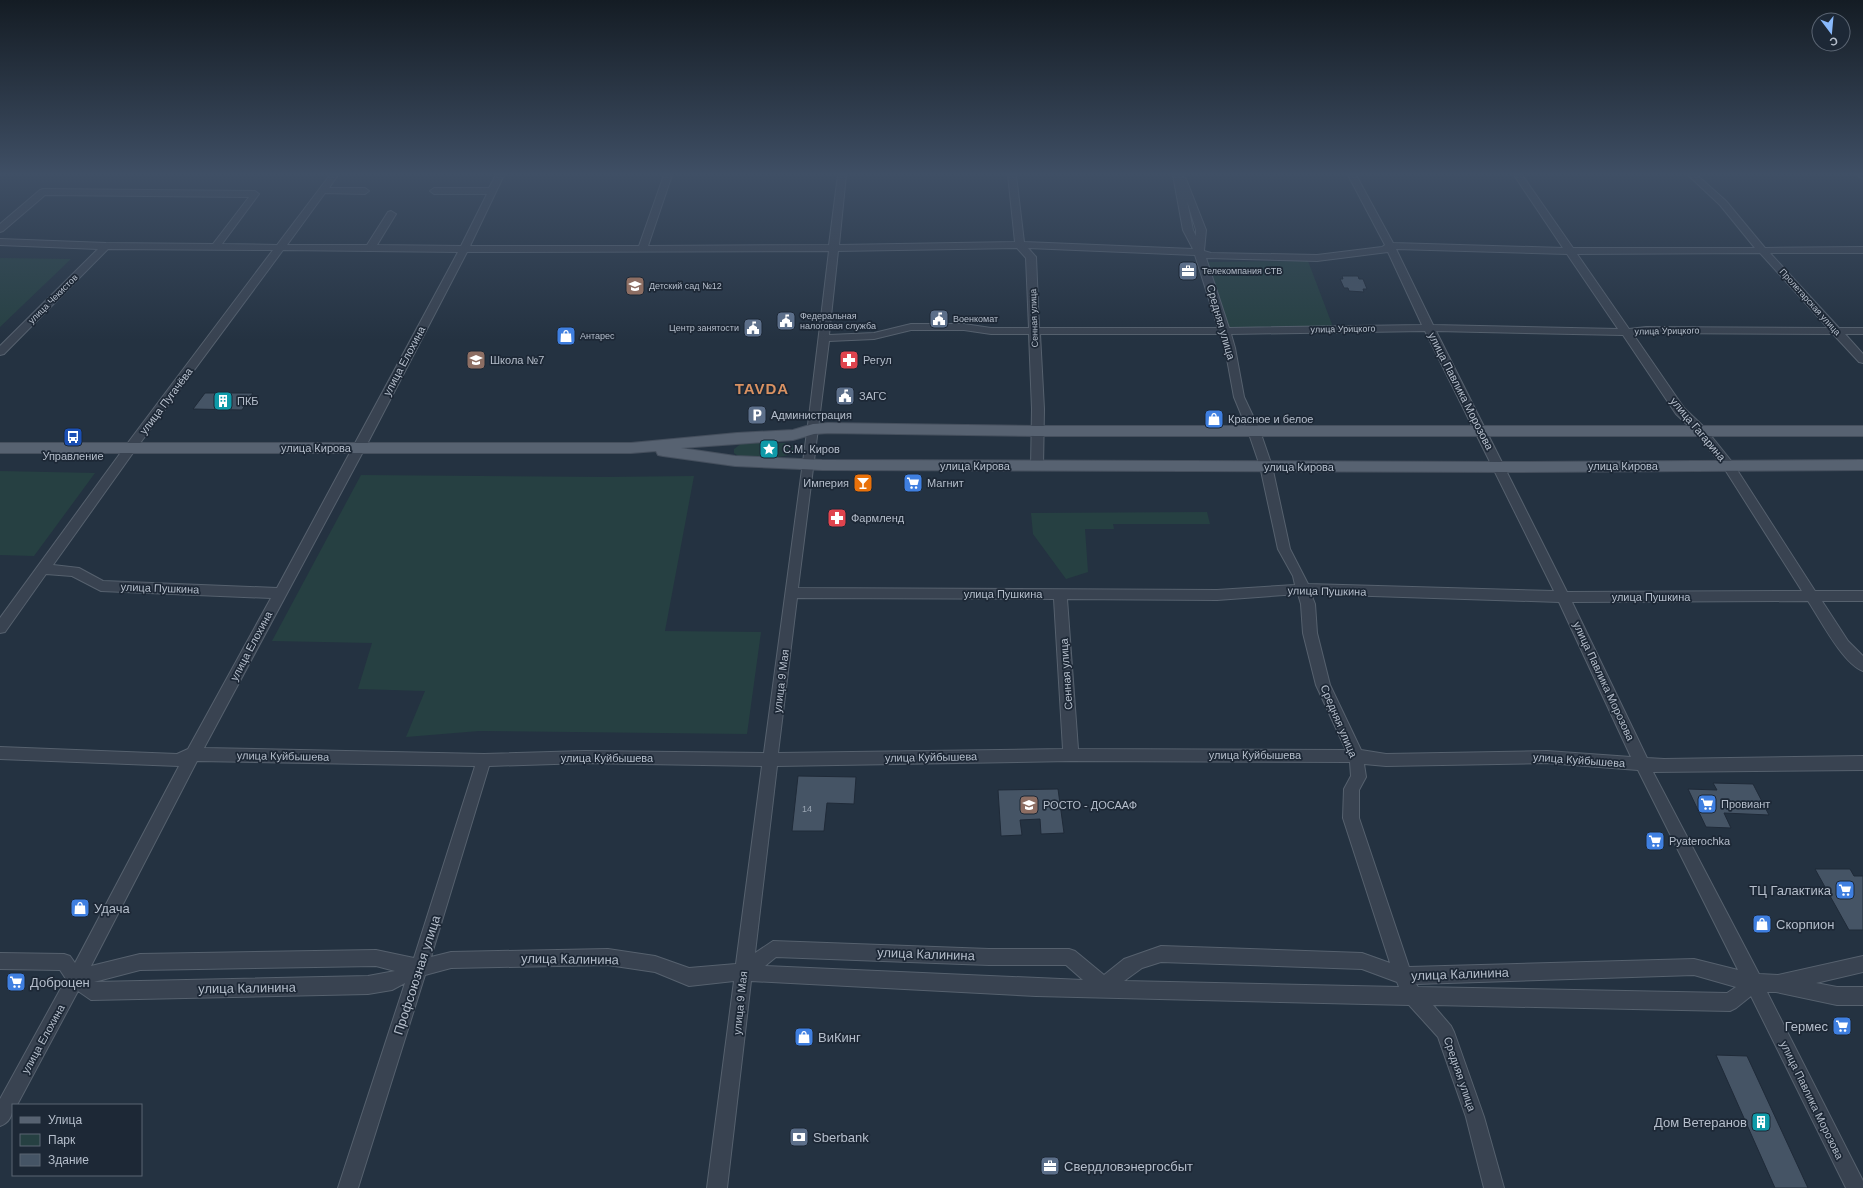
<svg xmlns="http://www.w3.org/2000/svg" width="1863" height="1188" font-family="Arial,sans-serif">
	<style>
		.green { fill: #264042 }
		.building { fill: #455465; stroke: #1f2a38 }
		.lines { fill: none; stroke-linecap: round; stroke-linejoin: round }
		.minor-casing { stroke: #56616e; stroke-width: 2 }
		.major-casing { stroke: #454f5d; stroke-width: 2 }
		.minor { fill: #394351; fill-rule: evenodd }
		.major { fill: #576271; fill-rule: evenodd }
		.labels { text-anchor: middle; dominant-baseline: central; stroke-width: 3.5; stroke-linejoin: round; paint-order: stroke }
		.far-poi-label { font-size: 9px; fill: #b5becb; stroke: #1d2836; text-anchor: start }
		.far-street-label { font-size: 9px; fill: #b5becb; stroke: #1d2836 }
		.number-label { font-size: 9px; fill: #99a4b2 }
		.street-label { font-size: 11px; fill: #b5becb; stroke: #1d2836 }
		.poi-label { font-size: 11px; fill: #b5becb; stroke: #1d2836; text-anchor: start }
		.near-poi-label { font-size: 13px; fill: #b5becb; stroke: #1d2836; text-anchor: start }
		.near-street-label { font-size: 13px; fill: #b5becb; stroke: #1d2836 }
		.district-label { font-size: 15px; font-weight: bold; letter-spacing: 1px; fill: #da9262; stroke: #1d2836 }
	</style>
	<rect width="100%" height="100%" fill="#243241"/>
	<path class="green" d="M0,258L71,259L0,327Z
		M1308,261L1333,327L1229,328L1208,262Z
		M742,443H785L792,445L795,450C789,461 751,457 739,457L734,453V449Z
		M0,471L95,473L34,556L0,555Z
		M361,475L606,477L694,476L665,631L761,632L747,734L479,731L406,737L425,691L358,689L372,643L272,641Z
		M1207,512L1210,524H1113L1114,529H1085L1088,572L1066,579L1033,534L1031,513Z"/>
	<path class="building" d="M1342,276H1358L1359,279H1363L1367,289H1363L1364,292L1349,291L1348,288H1344L1340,279H1343Z
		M205,393H253L242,410L193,409Z
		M798,776L856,777L854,804L827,803L824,831H792Z
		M1713,783L1753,784L1769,815L1724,813L1731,828L1706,827L1688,789L1717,790Z
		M1058,789L1064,833L1041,834L1040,819L1020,820L1022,835L1001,836L998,790Z
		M1815,869H1850L1854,876H1863V930H1849Z
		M1716,1055L1747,1056L1808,1188H1775Z"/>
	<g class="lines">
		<defs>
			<path id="minor" d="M330,175H338L329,188H365L369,191L365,194L325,193L287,245H367L388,212L391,211L396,214L377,245L461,246L487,194H434L430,191L434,188H489L496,175H504L470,246H639L664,175H672L648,246L829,245L838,175H846L839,245L1015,242L1008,175H1016L1024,242L1193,249L1183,230L1173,175H1181L1186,179L1206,230L1204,251L1211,253L1317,255L1382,247L1385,245L1348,175H1356L1393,243L1563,248L1514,175H1522L1573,248H1755L1720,205L1688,175H1697L1726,201L1765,248L1863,247V253H1770L1839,328H1863V334H1845L1863,354V363L1859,362L1833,334L1646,333L1633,334L1684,408L1704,427L1732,462L1815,591H1863V601H1822L1848,641L1863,656V671C1843,664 1820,619 1808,601L1572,602L1647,758L1664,759L1863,756V770L1653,772L1759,974L1778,975L1863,956V972L1816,983L1837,987H1863V1005H1837L1776,992H1767L1863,1181V1188H1846L1751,996L1736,1008L1730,1011L1433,1005L1451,1026L1454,1032L1484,1117L1504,1188H1484L1466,1117L1438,1037L1409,1005L1036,996L751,981L727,1188H707L734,981L689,986L655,972L608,965L451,968L425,975L358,1188H338L405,983L392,990L368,994L91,1000L78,991L17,1105H13C13,1115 9,1123 0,1126V1099L66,979L60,970L0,969V953L64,954L70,956L75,963L179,766L0,759V747L177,754L188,749L271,598L101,591L72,576L46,574L5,632L0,633V618L127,444L273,250L108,249L4,354L0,355V346L98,249L0,245V239L106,243L213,244L249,197L45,195L3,231L0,232V224L40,190L43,189L255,191L259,194L222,244L277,245ZM1187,201L1196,230V236L1193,230ZM1017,248L1026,258L1029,328H991L964,324H911L874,333L829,335L838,251ZM1028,248L1195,255L1218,328H1039L1036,257ZM1396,249L1567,254L1618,329L1433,325ZM283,250L458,252L277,588L103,581L79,568L53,565L135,450ZM829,251L809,417L764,753L585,751L484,754L204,748L365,448L467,252ZM1388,252L1422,325L1229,328L1206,258L1317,261ZM1760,253L1828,328L1646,327L1629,329L1577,254ZM911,330H964L991,334H1029L1032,409L1031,467L1033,470H1041L1043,467L1044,409L1040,334H1220L1225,348L1234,397L1248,431L1260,466L1278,549L1293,576L1295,585L1217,590L798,588L829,341L874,339ZM1425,331L1554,591L1308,584L1290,549L1272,466L1260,431L1244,397L1235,348L1231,334ZM1436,331L1623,335L1676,414L1696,433L1724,468L1802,591L1567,592ZM1298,594L1301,604L1303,633L1316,685L1346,750L1078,749L1067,599L1217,600ZM1311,594L1559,602L1631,757L1547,751L1386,754L1361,750L1330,685L1317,633L1315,604ZM797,598L1054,599L1063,749L778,753ZM197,761L475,766L414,958L376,950L140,954L91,966ZM1071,761L1350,762L1351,776L1344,789L1343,818L1390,963L1362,953L1161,946L1124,959L1104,975L1075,951L1069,949H989L773,941L755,953L777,766ZM585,763L762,766L736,964L689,968L655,956L608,949L451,952L431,957L489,766ZM1547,763L1638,770L1738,970L1694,959L1409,967L1359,818V790L1366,777L1364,764L1386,766ZM776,957L989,965H1066L1083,980L765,966ZM1161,962L1362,969L1397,982L1399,987L1124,981L1142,968ZM376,966L395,971L368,976L94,982L140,970ZM1694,975L1736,987L1727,993L1418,987L1416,984Z
				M1857,175H1863V179Z"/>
			<path id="major" d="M828,423L1037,426H1863V436H1037L828,433L814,434L793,440L681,448L735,456L822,460L1509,462L1863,460V470L1509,472L822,470L735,466L663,456L658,455L656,451L631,453H0V443H631L737,433L793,430L813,424Z"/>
		</defs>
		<use href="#minor" class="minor-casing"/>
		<use href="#major" class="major-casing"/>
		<use href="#minor" class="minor"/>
		<use href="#major" class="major"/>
	</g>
	<linearGradient id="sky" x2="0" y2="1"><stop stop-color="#141c24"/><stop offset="0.51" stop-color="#3f4f65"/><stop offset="1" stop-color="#3f4f65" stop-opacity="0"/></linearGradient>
	<rect width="1863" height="341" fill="url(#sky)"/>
	<defs>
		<symbol id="office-square" viewBox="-11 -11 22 22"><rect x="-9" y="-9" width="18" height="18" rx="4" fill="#5c6f8a" stroke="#1d2836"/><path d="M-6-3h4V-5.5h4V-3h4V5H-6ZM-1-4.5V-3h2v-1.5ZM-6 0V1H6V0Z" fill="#fff"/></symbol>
		<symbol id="school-square" viewBox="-11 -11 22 22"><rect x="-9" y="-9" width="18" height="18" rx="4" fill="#8d6e63" stroke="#1d2836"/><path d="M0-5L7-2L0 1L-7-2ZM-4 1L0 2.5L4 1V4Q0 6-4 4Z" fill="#fff"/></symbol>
		<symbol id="civic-square" viewBox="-11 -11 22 22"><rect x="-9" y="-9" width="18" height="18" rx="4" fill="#5c6f8a" stroke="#1d2836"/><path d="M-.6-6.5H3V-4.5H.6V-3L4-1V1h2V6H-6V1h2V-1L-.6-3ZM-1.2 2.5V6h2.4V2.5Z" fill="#fff"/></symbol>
		<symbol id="shop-square" viewBox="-11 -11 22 22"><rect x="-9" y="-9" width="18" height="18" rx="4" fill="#3f7fe0" stroke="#1d2836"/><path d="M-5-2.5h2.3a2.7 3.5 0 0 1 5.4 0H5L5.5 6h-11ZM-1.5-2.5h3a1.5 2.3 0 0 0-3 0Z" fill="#fff"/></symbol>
		<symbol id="pharmacy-square" viewBox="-11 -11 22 22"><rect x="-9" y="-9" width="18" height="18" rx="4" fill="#e0444e" stroke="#1d2836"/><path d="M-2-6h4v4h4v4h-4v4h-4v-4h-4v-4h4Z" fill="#fff"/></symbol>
		<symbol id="building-square" viewBox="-11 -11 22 22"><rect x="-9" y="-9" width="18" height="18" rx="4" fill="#0f9aa8" stroke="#1d2836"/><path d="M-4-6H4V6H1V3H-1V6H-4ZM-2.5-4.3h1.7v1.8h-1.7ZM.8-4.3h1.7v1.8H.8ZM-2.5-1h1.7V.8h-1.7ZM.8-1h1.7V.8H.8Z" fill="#fff"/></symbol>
		<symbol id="parking-square" viewBox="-11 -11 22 22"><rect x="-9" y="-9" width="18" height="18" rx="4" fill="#5c6f8a" stroke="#1d2836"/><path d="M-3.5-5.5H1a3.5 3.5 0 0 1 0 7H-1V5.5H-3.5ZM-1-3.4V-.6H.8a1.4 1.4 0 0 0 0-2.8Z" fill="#fff"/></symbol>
		<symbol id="bus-square" viewBox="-11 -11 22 22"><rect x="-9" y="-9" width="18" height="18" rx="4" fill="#1a4fb4" stroke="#1d2836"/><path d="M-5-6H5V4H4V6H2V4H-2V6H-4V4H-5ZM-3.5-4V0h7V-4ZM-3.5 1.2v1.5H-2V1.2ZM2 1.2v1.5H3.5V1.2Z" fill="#fff"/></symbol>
		<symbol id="sight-square" viewBox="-11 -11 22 22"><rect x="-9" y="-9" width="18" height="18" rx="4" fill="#0f9aa8" stroke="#1d2836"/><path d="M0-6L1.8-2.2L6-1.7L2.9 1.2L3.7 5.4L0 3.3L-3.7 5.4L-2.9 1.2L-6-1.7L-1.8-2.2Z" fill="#fff"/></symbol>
		<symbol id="bar-square" viewBox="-11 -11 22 22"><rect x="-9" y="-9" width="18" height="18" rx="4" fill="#e8710a" stroke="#1d2836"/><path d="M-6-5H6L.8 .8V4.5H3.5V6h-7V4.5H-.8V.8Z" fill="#fff"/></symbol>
		<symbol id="supermarket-square" viewBox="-11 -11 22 22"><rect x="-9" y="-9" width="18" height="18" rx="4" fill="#3f7fe0" stroke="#1d2836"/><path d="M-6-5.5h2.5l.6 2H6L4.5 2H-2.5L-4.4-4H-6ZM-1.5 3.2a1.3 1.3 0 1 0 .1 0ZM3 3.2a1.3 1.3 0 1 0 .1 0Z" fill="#fff"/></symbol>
		<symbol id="bank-square" viewBox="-11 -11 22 22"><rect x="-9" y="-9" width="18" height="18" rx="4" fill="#5c6f8a" stroke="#1d2836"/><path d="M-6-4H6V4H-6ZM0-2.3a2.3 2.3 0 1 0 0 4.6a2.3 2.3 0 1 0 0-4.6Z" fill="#fff"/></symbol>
	</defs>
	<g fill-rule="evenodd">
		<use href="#office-square" x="1177" y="260" width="22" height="22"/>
		<use href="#school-square" x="624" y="275" width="22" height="22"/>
		<use href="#civic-square" x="928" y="308" width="22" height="22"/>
		<use href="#civic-square" x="775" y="310" width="22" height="22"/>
		<use href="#civic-square" x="742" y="317" width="22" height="22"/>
		<use href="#shop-square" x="555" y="325" width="22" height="22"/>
		<use href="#school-square" x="465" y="349" width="22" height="22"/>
		<use href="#pharmacy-square" x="838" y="349" width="22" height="22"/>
		<use href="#civic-square" x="834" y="385" width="22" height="22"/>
		<use href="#building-square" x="212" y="390" width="22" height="22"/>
		<use href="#parking-square" x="746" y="404" width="22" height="22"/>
		<use href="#shop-square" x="1203" y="408" width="22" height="22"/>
		<use href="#bus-square" x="62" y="426" width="22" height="22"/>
		<use href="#sight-square" x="758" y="438" width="22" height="22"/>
		<use href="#bar-square" x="852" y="472" width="22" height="22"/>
		<use href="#supermarket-square" x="902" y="472" width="22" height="22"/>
		<use href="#pharmacy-square" x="826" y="507" width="22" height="22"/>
		<use href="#supermarket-square" x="1696" y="793" width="22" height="22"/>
		<use href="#school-square" x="1018" y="794" width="22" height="22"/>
		<use href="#supermarket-square" x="1644" y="830" width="22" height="22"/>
		<use href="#supermarket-square" x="1834" y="879" width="22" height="22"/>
		<use href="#shop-square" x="69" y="897" width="22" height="22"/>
		<use href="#shop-square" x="1751" y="913" width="22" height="22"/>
		<use href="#supermarket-square" x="5" y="971" width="22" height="22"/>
		<use href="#supermarket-square" x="1831" y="1015" width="22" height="22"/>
		<use href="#shop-square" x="793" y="1026" width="22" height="22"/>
		<use href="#building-square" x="1750" y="1111" width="22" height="22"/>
		<use href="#bank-square" x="788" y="1126" width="22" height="22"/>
		<use href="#office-square" x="1039" y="1155" width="22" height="22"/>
	</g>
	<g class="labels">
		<g class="far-poi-label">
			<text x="1202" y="271">Телекомпания СТВ</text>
			<text x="649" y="286">Детский сад №12</text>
			<text x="800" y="316">Федеральная<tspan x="800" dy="10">налоговая служба</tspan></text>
			<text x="953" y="319">Военкомат</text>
			<text x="739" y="328" text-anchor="end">Центр занятости</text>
			<text x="580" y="336">Антарес</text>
		</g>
		<g class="far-street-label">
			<text transform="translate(53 299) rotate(-45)">улица Чекистов</text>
			<text transform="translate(1810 302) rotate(48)">Пролетарская улица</text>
			<text transform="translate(1034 318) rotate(-92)">Сенная улица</text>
			<text transform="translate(1343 329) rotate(-1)">улица Урицкого</text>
			<text transform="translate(1667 331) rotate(-1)">улица Урицкого</text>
		</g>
		<g class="number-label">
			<text x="807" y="809">14</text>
		</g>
		<g class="street-label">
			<text transform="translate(1221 322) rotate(74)">Средняя улица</text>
			<text transform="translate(404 361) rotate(-62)">улица Елохина</text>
			<text transform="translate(1461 391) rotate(63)">улица Павлика Морозова</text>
			<text transform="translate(166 401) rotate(-53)">улица Пугачёва</text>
			<text transform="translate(1698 429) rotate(50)">улица Гагарина</text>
			<text x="316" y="448">улица Кирова</text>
			<text x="975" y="466">улица Кирова</text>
			<text x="1623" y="466">улица Кирова</text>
			<text x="1299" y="467">улица Кирова</text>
			<text transform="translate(160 588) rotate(2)">улица Пушкина</text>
			<text transform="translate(1327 591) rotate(1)">улица Пушкина</text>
			<text x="1003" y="594">улица Пушкина</text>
			<text x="1651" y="597">улица Пушкина</text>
			<text transform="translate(251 646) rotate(-62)">улица Елохина</text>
			<text transform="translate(1066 674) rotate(-94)">Сенная улица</text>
			<text transform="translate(781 681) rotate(-83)">улица 9 Мая</text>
			<text transform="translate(1604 681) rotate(65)">улица Павлика Морозова</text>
			<text transform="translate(1339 721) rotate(67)">Средняя улица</text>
			<text x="1255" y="755">улица Куйбышева</text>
			<text transform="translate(283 756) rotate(1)">улица Куйбышева</text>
			<text transform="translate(931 757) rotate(-1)">улица Куйбышева</text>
			<text x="607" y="758">улица Куйбышева</text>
			<text transform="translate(1579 760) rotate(4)">улица Куйбышева</text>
			<text transform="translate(740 1003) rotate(-84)">улица 9 Мая</text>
			<text transform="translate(43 1039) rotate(-61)">улица Елохина</text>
			<text transform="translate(1460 1074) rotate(71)">Средняя улица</text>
			<text transform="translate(1812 1100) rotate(64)">улица Павлика Морозова</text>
		</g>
		<g class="poi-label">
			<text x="490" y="360">Школа №7</text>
			<text x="863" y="360">Регул</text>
			<text x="859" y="396">ЗАГС</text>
			<text x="237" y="401">ПКБ</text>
			<text x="771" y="415">Администрация</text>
			<text x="1228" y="419">Красное и белое</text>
			<text x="783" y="449">С.М. Киров</text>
			<text x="73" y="456" text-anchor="middle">Управление</text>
			<text x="849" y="483" text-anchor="end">Империя</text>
			<text x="927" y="483">Магнит</text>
			<text x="851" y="518">Фармленд</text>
			<text x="1721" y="804">Провиант</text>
			<text x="1043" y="805">РОСТО - ДОСААФ</text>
			<text x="1669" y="841">Pyaterochka</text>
		</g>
		<g class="near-poi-label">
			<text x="1831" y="890" text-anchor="end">ТЦ Галактика</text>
			<text x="94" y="908">Удача</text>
			<text x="1776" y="924">Скорпион</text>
			<text x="30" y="982">Доброцен</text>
			<text x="1828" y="1026" text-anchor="end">Гермес</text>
			<text x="818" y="1037">ВиКинг</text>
			<text x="1747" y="1122" text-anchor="end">Дом Ветеранов</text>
			<text x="813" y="1137">Sberbank</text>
			<text x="1064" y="1166">Свердловэнергосбыт</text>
		</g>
		<g class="near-street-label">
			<text transform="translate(926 954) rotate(2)">улица Калинина</text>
			<text transform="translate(570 959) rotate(1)">улица Калинина</text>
			<text transform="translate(1460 974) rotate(-2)">улица Калинина</text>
			<text transform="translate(417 975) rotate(-72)">Профсоюзная улица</text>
			<text transform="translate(247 988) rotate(-1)">улица Калинина</text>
		</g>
		<g class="district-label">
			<text x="762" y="388">TAVDA</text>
		</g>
	</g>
	<rect x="12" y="1104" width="130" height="72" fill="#1d2836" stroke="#5a6472"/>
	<rect x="20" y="1117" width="20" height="6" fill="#576271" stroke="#5a6472"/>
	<text x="48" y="1124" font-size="12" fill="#b5becb">Улица</text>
	<rect x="20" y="1134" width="20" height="12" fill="#264042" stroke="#5a6472"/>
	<text x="48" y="1144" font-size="12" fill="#b5becb">Парк</text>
	<rect x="20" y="1154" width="20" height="12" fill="#455465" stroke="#5a6472"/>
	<text x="48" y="1164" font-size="12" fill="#b5becb">Здание</text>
	<g transform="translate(1831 32) rotate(164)"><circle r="19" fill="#1d2836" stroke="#5a6472"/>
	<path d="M0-3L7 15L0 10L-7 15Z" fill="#89b9fc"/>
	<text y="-6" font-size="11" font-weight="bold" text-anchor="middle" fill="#b5becb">С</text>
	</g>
</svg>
